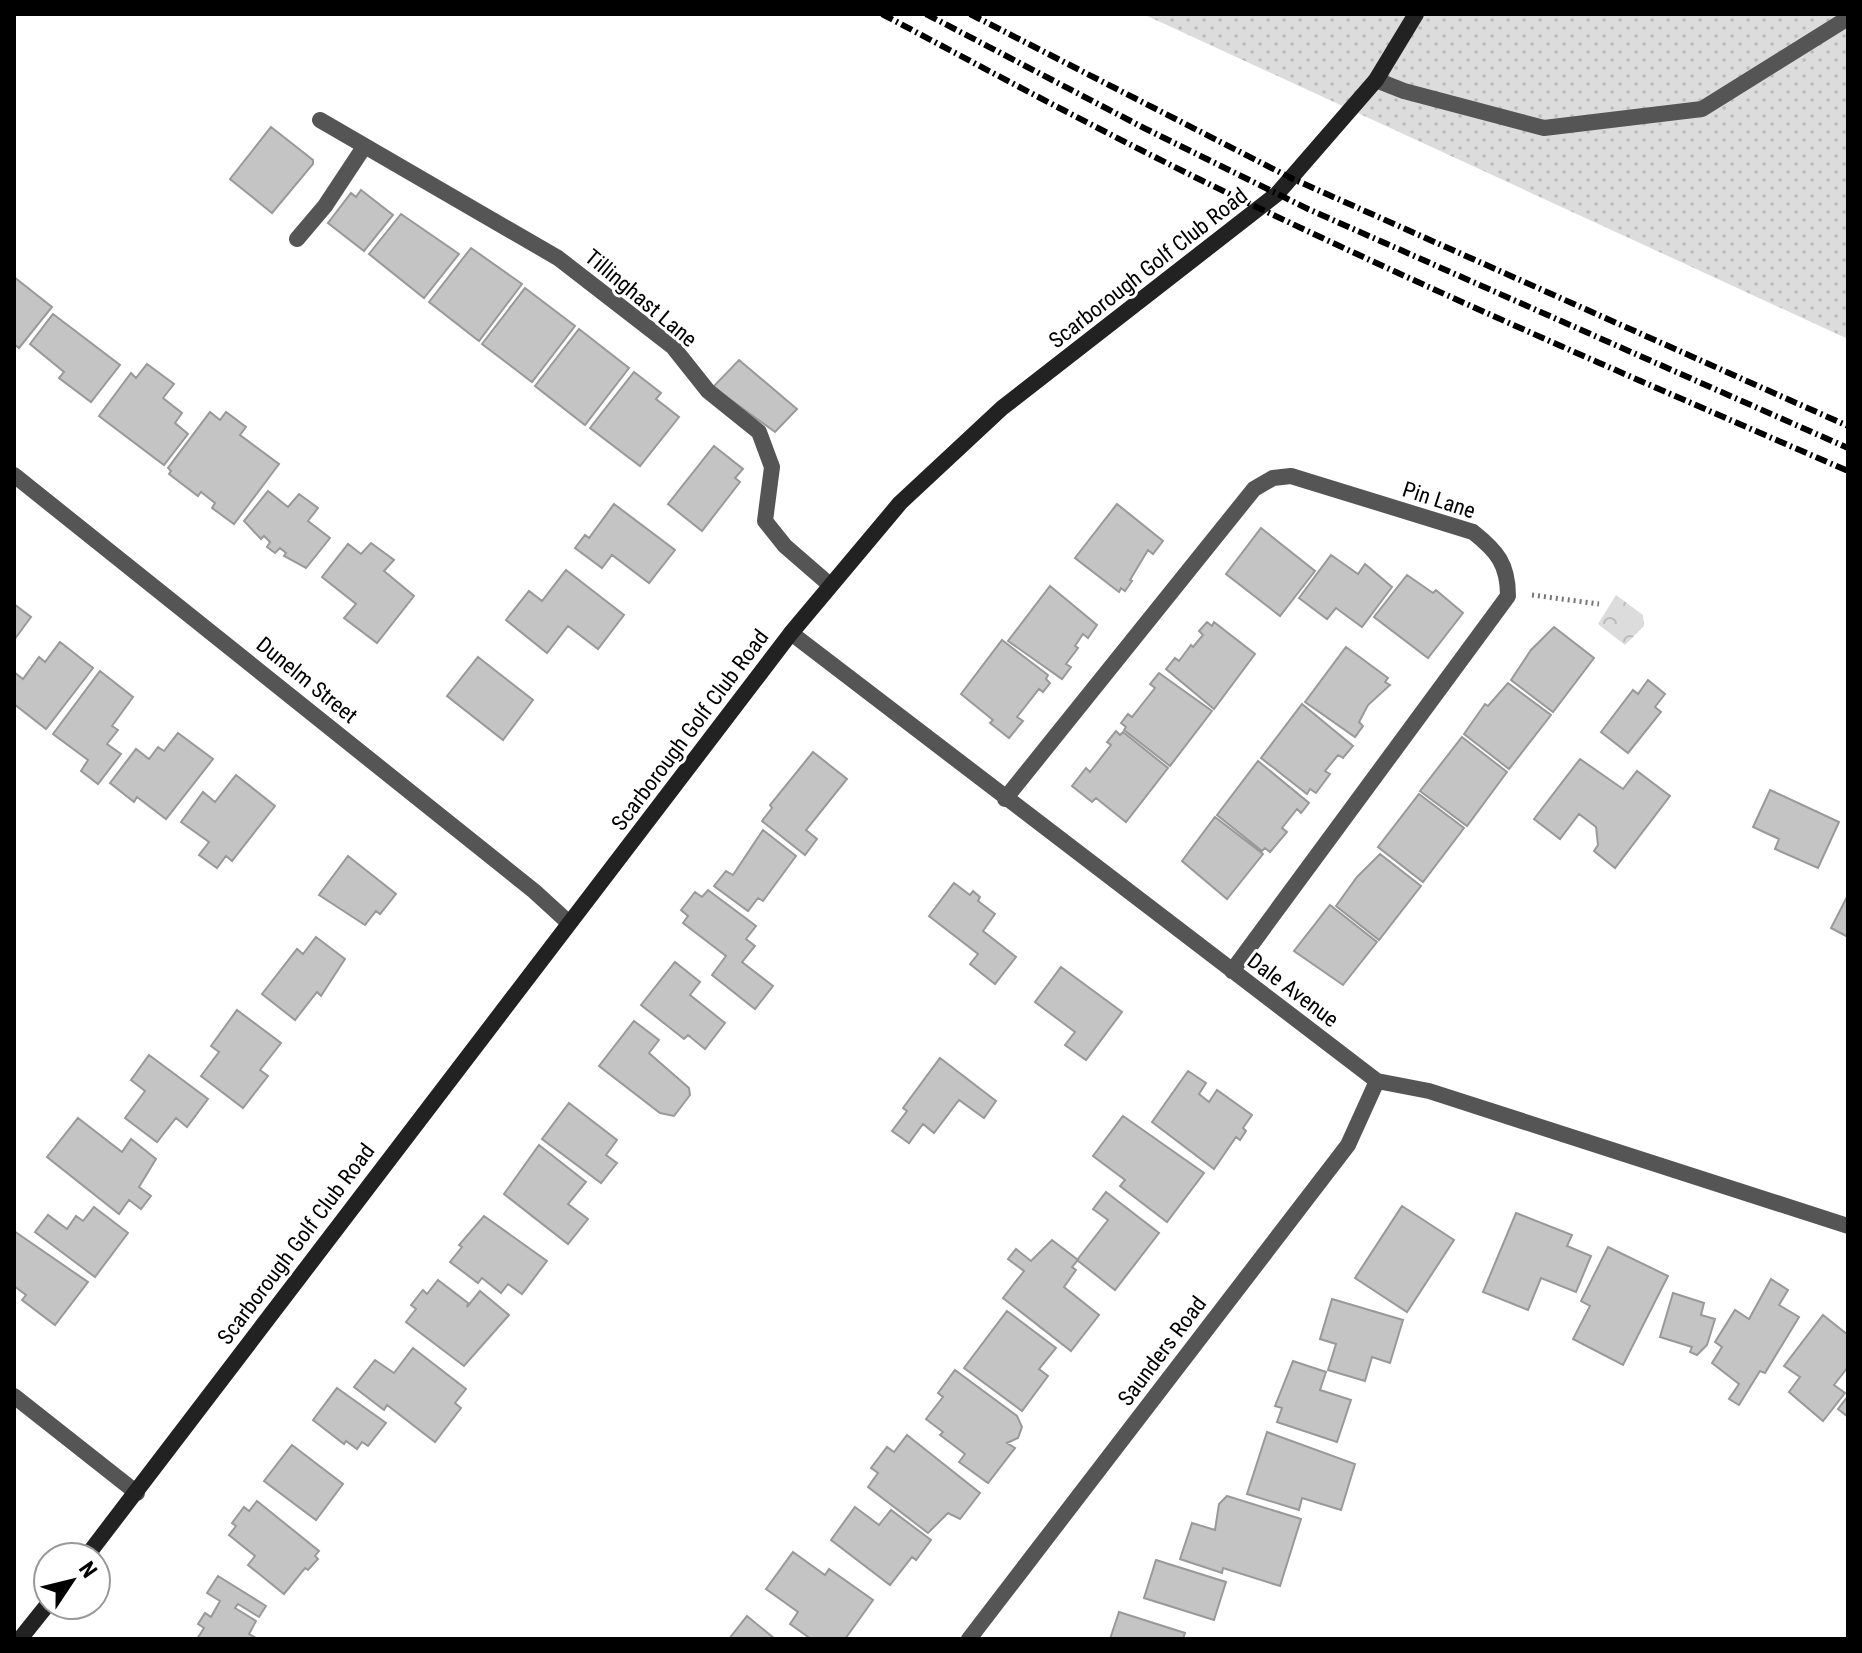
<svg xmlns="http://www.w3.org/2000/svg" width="1862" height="1653" font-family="'Roboto Condensed',sans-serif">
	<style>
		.grass { fill: url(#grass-dots) }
		.forest { fill: url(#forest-crowns) }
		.building { fill: #c4c4c4; stroke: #999; stroke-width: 2 }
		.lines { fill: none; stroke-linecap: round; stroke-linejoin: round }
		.path { stroke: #777; stroke-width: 5; stroke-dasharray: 2 4; stroke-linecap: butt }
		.lane { stroke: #555; stroke-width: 16 }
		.street { stroke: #555; stroke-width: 16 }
		.secondary { stroke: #222; stroke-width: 16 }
		.rail { stroke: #000; stroke-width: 6; stroke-dasharray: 12 4 2 4; stroke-linecap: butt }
		.labels { text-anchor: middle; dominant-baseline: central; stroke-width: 6; stroke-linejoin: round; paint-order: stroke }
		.street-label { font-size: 22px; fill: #000; stroke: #fff }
	</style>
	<defs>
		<pattern id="grass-dots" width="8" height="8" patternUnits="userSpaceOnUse" patternTransform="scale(2)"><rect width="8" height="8" fill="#dcdcdc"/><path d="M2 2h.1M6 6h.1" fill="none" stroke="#bbb" stroke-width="1.8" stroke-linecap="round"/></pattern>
		<pattern id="forest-crowns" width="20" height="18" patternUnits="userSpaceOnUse" patternTransform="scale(2)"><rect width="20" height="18" fill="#dcdcdc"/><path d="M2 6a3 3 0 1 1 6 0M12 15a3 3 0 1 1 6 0" fill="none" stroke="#bbb"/></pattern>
	</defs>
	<rect width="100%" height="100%" fill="#fff"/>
	<path class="grass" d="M1143,14H1848V339Z"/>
	<path class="forest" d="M1616,595L1643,615L1644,626L1625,645L1598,624Z"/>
	<path class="building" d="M271,127L313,160V164L272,213L230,179Z
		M361,190L393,215L364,251L328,223L351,193L356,197Z
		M401,214L459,254L424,298L369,254Z
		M471,248L522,284L479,341L429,302Z
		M14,277L52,307L19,348L14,344Z
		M525,288L575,326L532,382L482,344Z
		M53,314L120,365L91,402L59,378L64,372L30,344Z
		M579,329L629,368L585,425L535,386Z
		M739,360L797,409L775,432L713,387Z
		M147,364L174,384L163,398L182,413L175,423L188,434L164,465L99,416L131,373L136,378Z
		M634,372L661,393L656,399L679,417L640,466L590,428Z
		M210,412L220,420L226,412L246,427L240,435L279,464L234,524L212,508L215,503L201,492L198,496L169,474L171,471L168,468Z
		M714,446L743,469L735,478L740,482L702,531L668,504Z
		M268,491L288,507L299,494L318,508L308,521L330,538L306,568L284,556L286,553L280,548L275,553L267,547L270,542L264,536L261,539L244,521Z
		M614,504L675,550L649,583L612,555L602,568L575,548L585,535L589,538Z
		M1117,504L1163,541L1153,554L1148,550L1130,580L1132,581L1125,591L1121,588L1119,592L1075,558Z
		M1261,528L1315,571L1280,616L1226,574Z
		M371,543L394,560L384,571L414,596L377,643L344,618L356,604L322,577L348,544L361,554Z
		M1331,555L1358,574L1365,564L1392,587L1362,627L1336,608L1327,619L1299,598Z
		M566,570L624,615L598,649L568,626L547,653L506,620L529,591L542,601Z
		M1407,575L1433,593L1436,590L1463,613L1428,658L1374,617Z
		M1050,586L1097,625L1088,638L1083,634L1075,646L1078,648L1066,664L1071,667L1062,679L1008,641Z
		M14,604L31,617L14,640Z
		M1207,622L1212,626L1214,622L1255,654L1214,709L1166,669L1175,658L1179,661L1191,645L1193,647L1203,635L1199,631Z
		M1554,627L1594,658L1553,712L1511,680L1531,650Z
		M1002,640L1048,675L1046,679L1050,683L1043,692L1039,689L1017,717L1023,721L1009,738L990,723L993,720L961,694Z
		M60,642L93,668L46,729L14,704V672L23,679L39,657L45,662Z
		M1346,647L1388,678L1385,682L1390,685L1368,705L1359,722L1363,726L1355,737L1305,702Z
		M478,657L533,700L503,740L447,696Z
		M100,671L133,697L112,726L118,730L107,744L121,754L98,784L81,771L88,760L53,734Z
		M1159,673L1212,711L1170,766L1124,730L1126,727L1121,723L1128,714L1132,717L1155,688L1150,684Z
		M1648,680L1665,694L1655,707L1661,712L1628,753L1601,732L1633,690L1638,694Z
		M1508,683L1551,715L1509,769L1464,734L1485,704L1488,706Z
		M1302,704L1353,746L1343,758L1338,755L1325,771L1330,774L1316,793L1310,789L1307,794L1261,758Z
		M1116,731L1120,735L1123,732L1168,768L1126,822L1096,798L1092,802L1072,786L1086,768L1090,772L1111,745L1107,742Z
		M178,733L213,759L166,819L137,797L134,802L110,783L136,749L149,759L158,747L164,751Z
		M1462,737L1507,772L1467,826L1420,791Z
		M813,752L847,779L806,830L817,839L805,855L762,821L772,808L770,805Z
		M1580,759L1623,789L1637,771L1670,796L1615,868L1594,851L1598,845L1596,827L1579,814L1560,839L1534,819Z
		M1258,761L1309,803L1301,813L1297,809L1282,828L1287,832L1270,852L1265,848L1262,851L1217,815Z
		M236,775L275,806L232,861L226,856L217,868L199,855L209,842L181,822L203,792L215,802Z
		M1770,790L1839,822L1818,868L1775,849L1779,839L1753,827Z
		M1419,794L1464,828L1423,882L1378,847Z
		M1215,817L1263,854L1227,899L1182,861Z
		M763,830L796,856L763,901L758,898L748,911L714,886L726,871L733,875Z
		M1380,854L1421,886L1379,940L1336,906L1357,877Z
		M348,856L396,894L380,914L376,911L365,925L319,895Z
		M954,883L970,895L973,891L980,897L978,901L995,914L983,931L1016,957L995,984L970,964L978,954L929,916Z
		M708,890L756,926L746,939L755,946L742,962L773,986L755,1009L712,975L726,956L683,923L688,916L681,910L695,892L702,897Z
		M1848,895V937L1831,928Z
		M1330,905L1377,942L1343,985L1294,951Z
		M316,937L345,959L321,996L317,992L295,1020L262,994L297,949L303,954Z
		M675,962L700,982L690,995L725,1023L705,1049L688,1035L684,1039L641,1005Z
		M1061,967L1122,1012L1086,1060L1065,1045L1075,1032L1035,1002Z
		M237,1010L281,1043L260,1070L268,1076L243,1108L201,1076L219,1052L211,1046Z
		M634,1021L659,1040L649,1053L689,1088L690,1095L674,1116L660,1113L599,1066Z
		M149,1055L208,1099L187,1127L176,1118L157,1142L125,1118L145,1091L131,1080Z
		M940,1058L996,1101L984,1118L959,1100L934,1133L923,1124L909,1143L892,1131L907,1111L903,1108Z
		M1188,1071L1206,1083L1199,1094L1209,1102L1217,1090L1252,1115L1243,1128L1246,1131L1240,1140L1236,1137L1214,1169L1152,1122Z
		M569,1103L617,1140L606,1155L617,1163L601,1183L542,1139Z
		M1123,1116L1204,1173L1167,1222L1120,1186L1125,1180L1093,1156Z
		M78,1118L122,1152L131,1139L156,1159L139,1187L151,1196L141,1209L129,1200L119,1214L47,1157Z
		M539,1145L586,1182L568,1204L588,1219L568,1244L504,1194Z
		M1106,1192L1159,1233L1115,1290L1077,1260L1108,1220L1093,1209Z
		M1402,1206L1454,1240L1407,1312L1355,1278Z
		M94,1207L128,1233L95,1277L35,1232L48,1215L67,1229L76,1216L83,1221Z
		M1516,1213L1572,1235L1567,1246L1591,1256L1576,1292L1541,1278L1528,1310L1483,1292Z
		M484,1216L547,1261L522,1294L508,1284L501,1293L482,1278L478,1283L450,1262L462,1247L459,1245Z
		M14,1231L88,1282L55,1325L22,1300L26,1295L14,1286Z
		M1052,1240L1078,1260L1072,1267L1076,1270L1064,1287L1099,1315L1071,1351L1003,1298L1024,1271L1008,1259L1016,1249L1031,1261Z
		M1608,1247L1668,1276L1623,1365L1573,1339L1590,1306L1581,1301Z
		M1771,1279L1788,1290L1779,1305L1799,1317L1765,1373L1760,1371L1739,1405L1729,1399L1739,1384L1712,1363L1722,1347L1715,1342L1735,1310L1749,1319Z
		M438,1280L468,1303L467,1307L480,1291L509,1315L464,1366L406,1322L416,1309L411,1305L423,1290L427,1294Z
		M1673,1293L1704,1303L1701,1315L1715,1319L1707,1345L1697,1355L1690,1352L1692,1347L1660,1337Z
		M1332,1299L1403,1320L1390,1363L1372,1357L1365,1381L1328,1370L1336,1344L1320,1339Z
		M1007,1311L1056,1348L1039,1369L1048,1376L1022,1411L964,1368Z
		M1823,1315L1848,1335V1367L1834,1385L1845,1393L1823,1421L1789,1392L1800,1377L1784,1366Z
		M413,1348L466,1389L455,1403L461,1408L435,1442L387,1405L384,1410L354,1387L375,1360L394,1373Z
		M1293,1361L1326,1372L1320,1390L1351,1400L1337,1442L1277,1422L1282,1408L1275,1406Z
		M955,1370L1017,1416L1022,1427L1018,1438L1007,1443L1015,1448L988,1483L959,1462L965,1454L940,1435L943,1432L926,1419L943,1397L938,1393Z
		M337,1388L386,1423L368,1446L362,1442L357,1449L346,1441L344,1444L313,1420Z
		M1848,1396V1417L1838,1409Z
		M1267,1432L1355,1464L1341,1510L1302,1498L1299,1510L1247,1494Z
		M907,1435L980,1493L960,1519L948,1513L928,1533L868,1487L878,1473L871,1468L887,1447L894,1452Z
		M292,1445L343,1484L316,1520L264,1481Z
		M1227,1496L1301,1519L1280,1586L1223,1568L1222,1573L1180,1559L1192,1523L1215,1530L1219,1504Z
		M257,1501L319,1551L315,1556L318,1559L308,1570L305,1568L284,1594L248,1565L255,1556L229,1535L236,1526L232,1523L244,1507L249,1511Z
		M855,1507L879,1525L891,1510L931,1540L916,1560L912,1557L890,1585L831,1540Z
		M793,1552L825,1575L829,1569L873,1600L845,1639H811L790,1624L798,1612L766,1589Z
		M1156,1560L1226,1582L1214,1620L1144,1598Z
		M218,1576L266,1606L259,1617L238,1604L235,1608L256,1621L249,1634L258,1639H197L204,1628L198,1624L205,1613L211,1617L220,1601L207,1593Z
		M1119,1612L1185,1633L1183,1639H1110Z
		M747,1616L775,1639H729Z"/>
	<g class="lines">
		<path class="path" d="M1532,595L1599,604"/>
		<path class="lane" d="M1376,80L1404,91L1544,128L1702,109L1848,18"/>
		<path class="street" d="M320,120L558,258L673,347L708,391L759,432L772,467L765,521L785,546L830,585
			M297,239L325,206L364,147
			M14,475L534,891L569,923
			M791,633L1377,1081L1429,1091L1848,1226
			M1005,799L1254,489L1273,478L1291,476L1473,532C1497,551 1508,564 1508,596L1232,971
			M14,1396L137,1493
			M969,1639L1348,1145L1377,1081"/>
		<path class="secondary" d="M86,1557L791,633L900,503L1002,408L1277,194L1376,80L1416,14
			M20,1639L48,1604"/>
		<path class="rail" d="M882,14C1008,81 1134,149 1263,210C1456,302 1652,386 1848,471
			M926,14L1144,128L1308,209L1848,448
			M970,14L1293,179L1848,426"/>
	</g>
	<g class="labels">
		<g class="street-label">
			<text transform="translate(1148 268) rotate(-38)">Scarborough Golf Club Road</text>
			<text transform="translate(641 298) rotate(40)">Tillinghast Lane</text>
			<text transform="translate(1439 500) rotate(18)">Pin Lane</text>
			<text transform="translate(307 680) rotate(39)">Dunelm Street</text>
			<text transform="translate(690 730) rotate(-53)">Scarborough Golf Club Road</text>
			<text transform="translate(1293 990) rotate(37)">Dale Avenue</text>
			<text transform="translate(296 1244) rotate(-53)">Scarborough Golf Club Road</text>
			<text transform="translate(1162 1351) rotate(-53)">Saunders Road</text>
		</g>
	</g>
	<rect width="1862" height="1653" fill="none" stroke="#000000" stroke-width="32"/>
	<g transform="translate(72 1581) rotate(55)"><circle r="38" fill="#ffffff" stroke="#999999" stroke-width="2"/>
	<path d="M0-6L14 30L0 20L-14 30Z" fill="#000000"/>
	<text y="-12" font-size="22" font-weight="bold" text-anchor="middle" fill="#000000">N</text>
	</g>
</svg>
